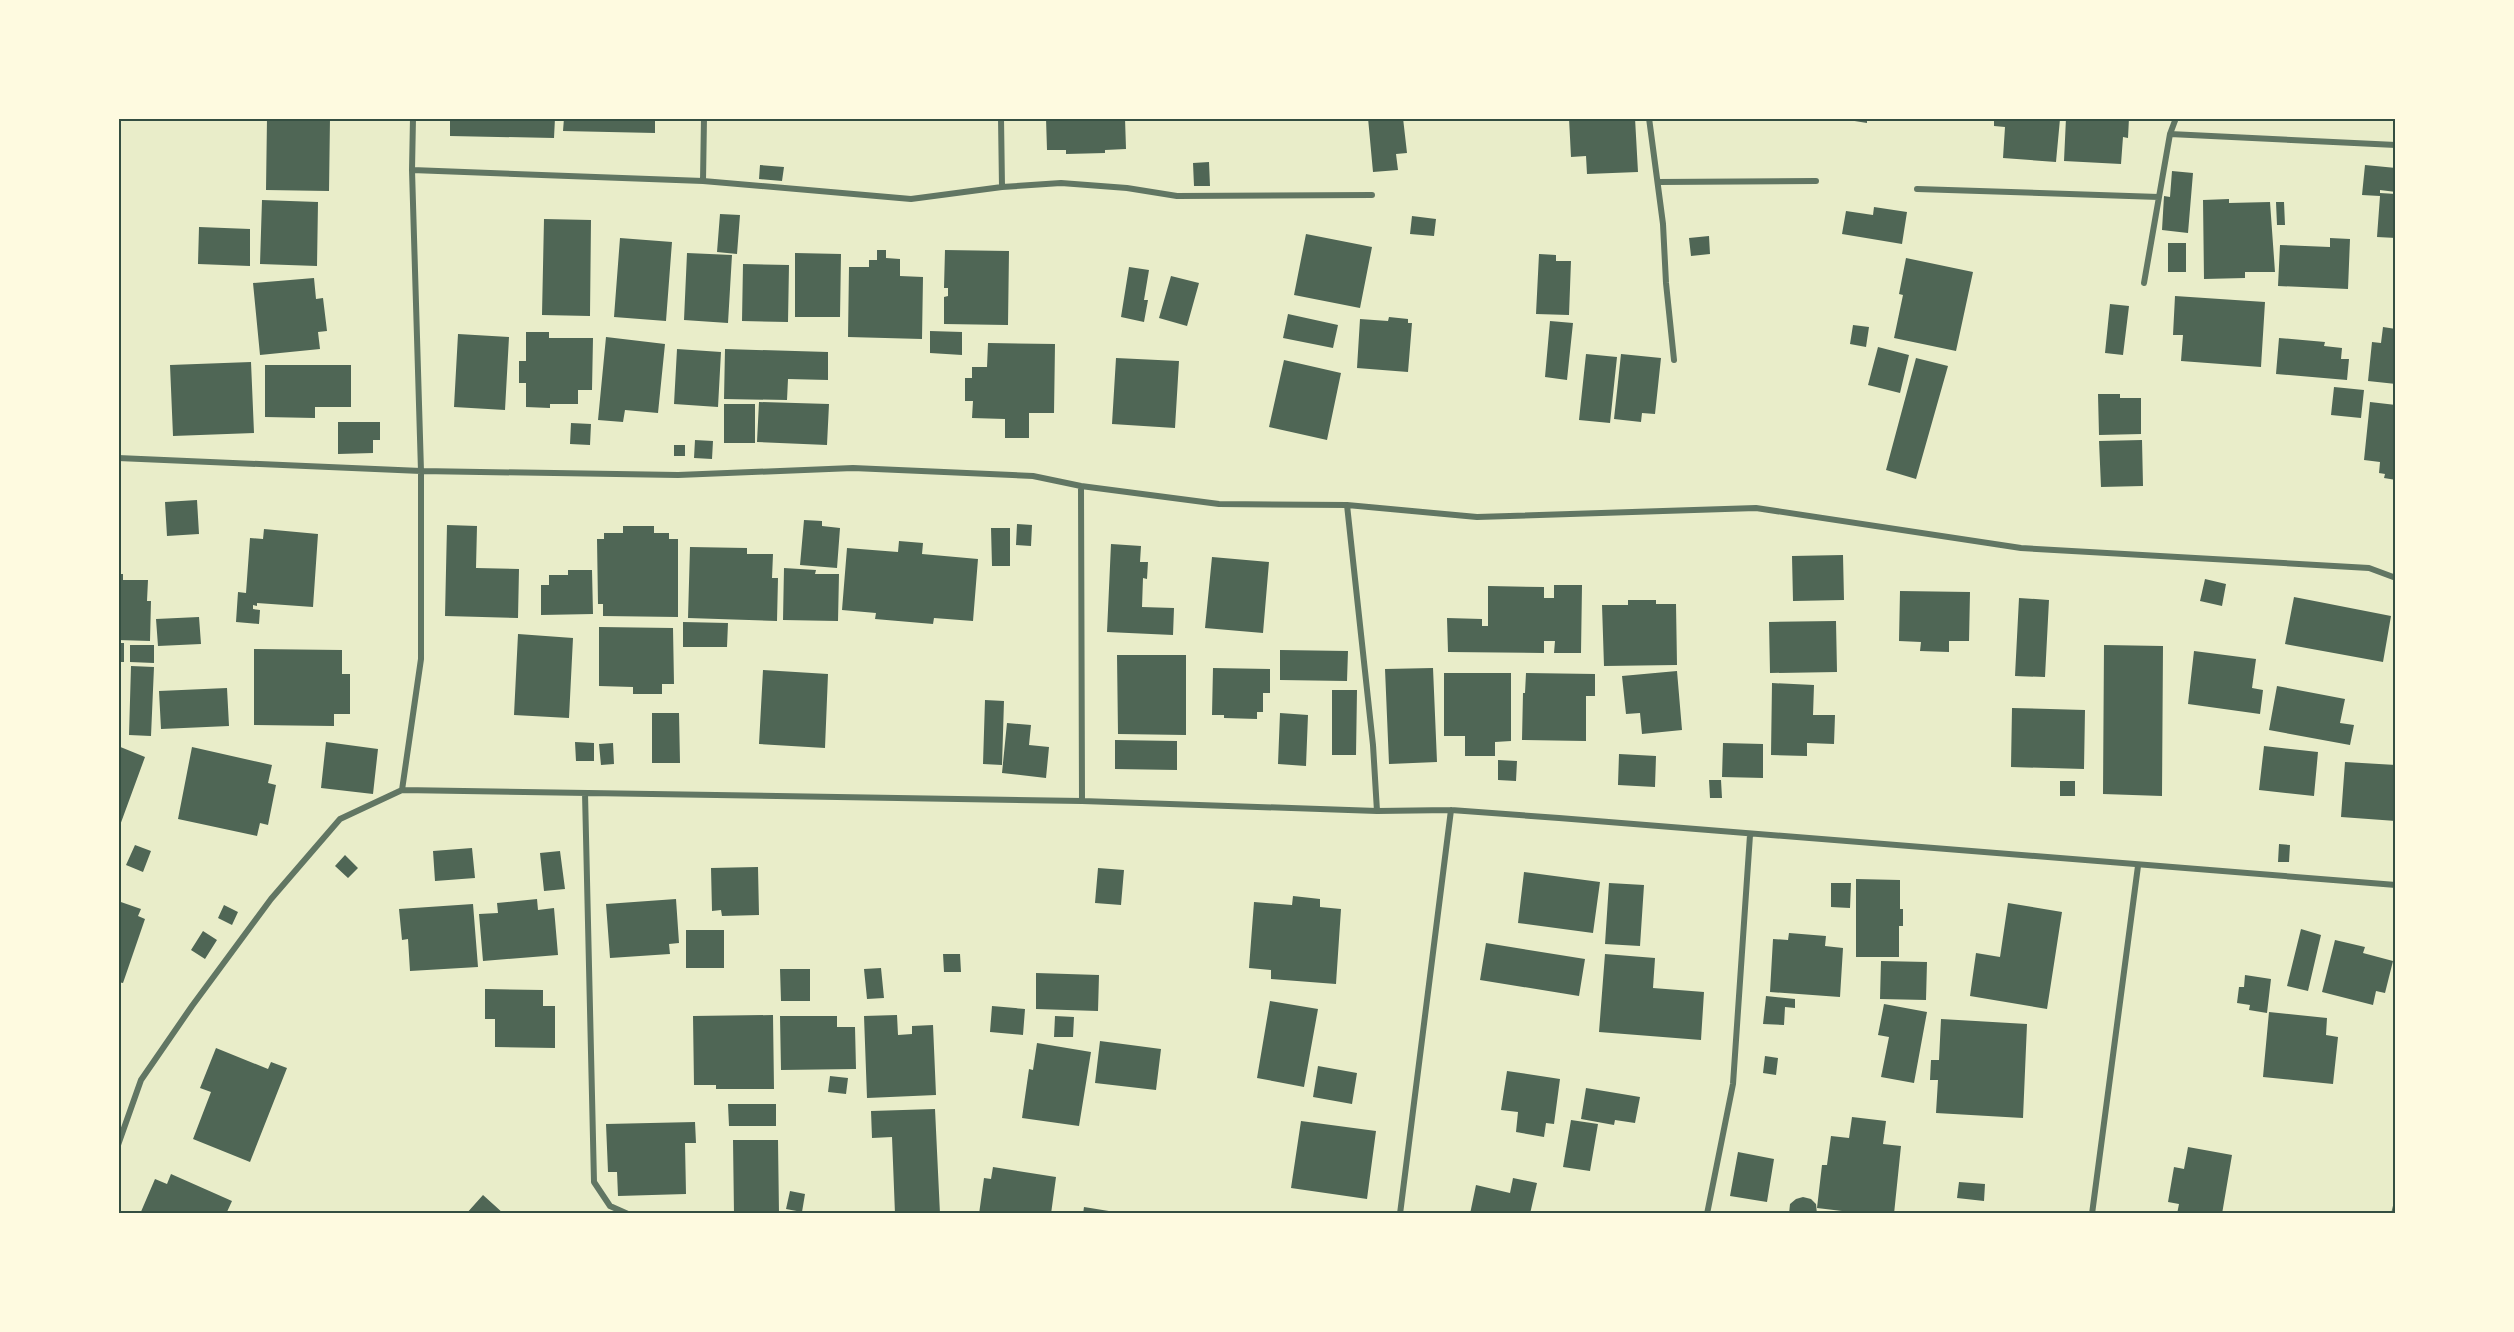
<svg xmlns="http://www.w3.org/2000/svg" width="2514" height="1332" font-family="Inter,sans-serif">
	<style>
		.building { fill: #4f6655 }
		.lines { fill: none; stroke-linecap: round; stroke-linejoin: round }
		.minor { stroke: #617663; stroke-width: 6 }
		.neatline { fill: none; stroke: #344e41; stroke-width: 2 }
	</style>
	<rect width="100%" height="100%" fill="#e9edc9"/>
	<path class="building" d="M267,118H330L329,191L266,190Z
		M450,118H555L554,138L450,136Z
		M564,118H655V133L563,131Z
		M1046,118H1125L1126,149L1105,150V153L1066,154V150H1047Z
		M1368,118H1403L1407,153L1396,154L1398,170L1373,172Z
		M1569,118H1635L1638,172L1587,174L1586,156L1571,157Z
		M1836,118H1867V123Z
		M1994,118L2060,119L2056,162L2003,158L2005,127L1994,126Z
		M2066,118H2129L2128,138L2123,137L2121,164L2064,161Z
		M1209,162L1210,186H1194L1193,163Z
		M760,165L784,167L782,181L759,179Z
		M2365,165L2396,168V192L2380,190V193L2396,194V238L2377,237L2380,196L2362,195Z
		M2172,171L2193,173L2188,233L2162,230L2164,196L2170,197Z
		M2229,199V203L2270,202L2275,272H2245V278L2204,279L2203,200Z
		M262,200L318,202L317,266L260,264Z
		M2276,202H2284L2285,225H2277Z
		M1874,207L1907,212L1902,244L1842,234L1846,211L1873,215Z
		M720,214L740,215L737,254L717,252Z
		M1412,216L1436,219L1434,236L1410,234Z
		M544,219L591,220L590,316L542,315Z
		M199,227L250,229V266L198,264Z
		M1306,234L1372,247L1360,308L1294,295Z
		M1709,236L1710,254L1691,256L1689,238Z
		M620,238L672,242L666,321L614,317Z
		M2330,238L2350,239L2348,289L2278,286L2280,245L2330,247Z
		M2168,243H2186V272H2168Z
		M877,250H886V258L900,259V276L923,277L922,339L848,337L849,267H869V260H877Z
		M945,250L1009,251L1008,325L944,324V297L948,296V288H944Z
		M687,253L732,255L728,323L684,320Z
		M795,253L841,254L840,317H795Z
		M1539,254L1556,255V261H1571L1569,315L1536,314Z
		M1906,258L1973,272L1956,351L1894,338L1903,295L1899,294Z
		M743,264L789,265L788,322L742,321Z
		M1129,267L1149,270L1144,300H1148L1144,322L1121,317Z
		M1171,276L1199,283L1187,326L1159,318Z
		M314,278L316,299L323,298L327,331L318,332L320,349L260,355L253,283Z
		M2175,296L2265,302L2261,367L2181,361L2183,335H2173Z
		M2110,304L2129,306L2123,355L2105,353Z
		M1288,314L1338,325L1333,348L1283,338Z
		M1389,317L1408,319V323H1412L1408,372L1357,368L1360,319L1388,321Z
		M1550,321L1573,323L1567,380L1545,377Z
		M1853,325L1869,327L1866,347L1850,344Z
		M2383,327L2396,329V384L2368,381L2372,342L2381,343Z
		M930,331L962,332V355L930,353Z
		M526,332H549V338H593L592,390H578V404H550V408L526,407V383H519V361H526Z
		M458,334L509,337L505,410L454,407Z
		M606,337L665,344L658,413L625,410L623,422L598,420Z
		M2279,338L2325,342L2324,346L2342,348L2341,359H2349L2347,380L2276,374Z
		M988,343L1055,344L1054,413H1029V438H1005V419L972,418L973,401H965V378H972V367H987Z
		M1878,347L1909,355L1900,393L1868,385Z
		M677,349L721,352L718,407L674,404Z
		M725,349L828,352V380L788,379L787,400L724,399Z
		M1586,354L1617,357L1610,423L1579,420Z
		M1621,354L1661,358L1655,414L1642,413L1641,422L1614,419Z
		M1116,358L1179,361L1175,428L1112,424Z
		M1916,358L1948,366L1916,479L1886,470Z
		M1284,360L1341,373L1327,440L1269,427Z
		M251,362L254,433L173,436L170,365Z
		M265,365H351V407H315V418L265,417Z
		M2334,387L2364,390L2361,418L2331,415Z
		M2098,394H2120V398H2141V434L2099,435Z
		M759,402L829,404L827,445L757,442Z
		M2370,402L2396,405V480L2384,478L2385,474L2379,473L2380,462L2364,460Z
		M724,404H755V443H724Z
		M338,422H380V440H373V453L338,454Z
		M571,423L591,424L590,445L570,444Z
		M695,440L713,441L712,459L694,458Z
		M2142,440L2143,486L2101,487L2099,441Z
		M674,445H685V456H674Z
		M197,500L199,534L167,536L165,502Z
		M804,520L822,521V526L840,528L837,568L800,565Z
		M1017,524L1032,525L1031,546L1016,545Z
		M447,525L477,526L476,568L519,569L518,618L445,616Z
		M623,526H654V533H669V539H678V617L603,616V604H598L597,539H604V533H623Z
		M991,528H1010V566H992Z
		M264,529L318,534L313,607L257,603V606L253,605V609L260,610L259,624L236,622L238,592L246,593L250,538L263,539Z
		M899,541L923,543L922,554L978,559L973,621L934,618L933,624L875,619L876,613L842,610L847,548L898,552Z
		M1111,544L1141,546L1140,562H1148L1147,579L1143,578L1142,607L1174,608L1173,635L1107,632Z
		M690,547L747,548V554H773L772,578H778L777,621L688,618Z
		M1843,555L1844,600L1793,601L1792,556Z
		M1212,557L1269,562L1263,633L1205,628Z
		M784,568L816,570L815,574H839L838,621L783,620Z
		M568,570H592L593,614L541,615V585H549V575H568Z
		M118,574H123V580H148L147,601H151L150,641L118,640Z
		M2205,579L2226,584L2222,606L2200,601Z
		M1554,585H1582L1581,653H1554L1555,641H1544V653L1448,652L1447,618L1482,619V626H1488V586L1544,587V598H1554Z
		M1900,591L1970,592L1969,641H1949V652L1920,651L1921,642L1899,641Z
		M2294,597L2391,616L2383,662L2285,644Z
		M2019,598L2049,600L2045,677L2015,676Z
		M1628,600H1656V604H1676L1677,665L1604,666L1602,605H1628Z
		M199,617L201,644L158,646L156,619Z
		M1836,621L1837,672L1770,673L1769,622Z
		M683,622L728,623L727,647H683Z
		M599,627L673,628L674,684H662V694H633V687L599,686Z
		M518,634L573,638L569,718L514,715Z
		M118,643H124V662H118Z
		M130,645H154V663L130,662Z
		M2104,645L2163,646L2162,796L2103,794Z
		M254,649L342,650V674H350V714H334V726L254,725Z
		M1280,650L1348,651L1347,681L1280,680Z
		M2194,651L2256,659L2252,688L2263,690L2260,714L2188,704Z
		M1117,655H1186V735L1118,734Z
		M131,666L154,667L151,736L129,735Z
		M1213,668L1270,669V693H1263V712H1257V719L1224,718V715H1212Z
		M1433,668L1437,762L1389,764L1385,669Z
		M763,670L828,674L825,748L759,744Z
		M1677,671L1682,730L1642,734L1640,713L1626,714L1622,676Z
		M1444,673H1511V741L1495,742V756H1465V736H1444Z
		M1526,673L1595,674V696H1586V741L1522,740L1523,693H1525Z
		M1772,683L1814,685L1813,715H1835L1834,744L1807,743V756L1771,755Z
		M2277,686L2345,699L2340,723L2354,725L2350,745L2269,730Z
		M227,688L229,726L161,729L159,691Z
		M1332,690H1357L1356,755H1332Z
		M985,700L1004,701L1002,765L983,764Z
		M2012,708L2085,710L2084,769L2011,767Z
		M652,713H679L680,763H652Z
		M1280,713L1308,715L1306,766L1278,764Z
		M1007,723L1031,725L1029,745L1049,747L1046,778L1002,773Z
		M1115,740L1177,741V770L1115,769Z
		M326,742L378,749L373,794L321,788Z
		M575,742L594,743V761H576Z
		M613,743L614,764L601,765L599,744Z
		M1723,743L1763,744V778L1722,777Z
		M118,746L145,757L119,828H118Z
		M2264,746L2318,752L2314,796L2259,790Z
		M192,747L272,765L268,783L276,785L268,825L260,823L257,836L178,819Z
		M1619,754L1656,756L1655,787L1618,785Z
		M1498,760L1517,761L1516,781L1498,780Z
		M2345,762L2396,765V821L2341,817Z
		M1709,780H1721L1722,798H1710Z
		M2060,781H2075V796H2060Z
		M2279,844L2290,845L2289,862H2278Z
		M135,845L151,851L143,872L126,865Z
		M472,848L475,878L435,881L433,851Z
		M560,851L565,889L544,891L540,853Z
		M345,855L358,868L348,878L335,866Z
		M758,867L759,915L722,916L721,910L712,911L711,868Z
		M1098,868L1124,870L1121,905L1095,903Z
		M1524,872L1600,882L1593,933L1518,923Z
		M1856,879L1900,880V909H1903V926H1899V957H1856Z
		M1609,883L1644,885L1640,946L1605,944Z
		M1831,883H1851L1850,908L1831,907Z
		M1293,896L1320,899V907L1341,909L1336,984L1271,979V970L1249,968L1254,902L1292,905Z
		M537,899L538,910L554,908L558,955L483,961L479,914L498,913L497,903Z
		M676,899L679,943L669,944L670,954L610,958L606,904Z
		M118,901L141,909L138,916L145,919L123,983L118,982Z
		M2008,903L2062,912L2047,1009L1970,996L1976,953L2000,957Z
		M473,904L478,967L410,971L408,939L402,940L399,909Z
		M224,905L238,912L232,925L218,918Z
		M2301,929L2321,935L2308,991L2287,986Z
		M686,930H724V968H686Z
		M203,931L217,940L205,959L191,950Z
		M1789,933L1826,936L1825,946L1843,948L1840,997L1770,992L1773,939L1788,940Z
		M2335,940L2365,947L2363,953L2393,961L2385,993L2376,991L2373,1005L2322,992Z
		M1486,943L1585,959L1579,996L1480,980Z
		M943,954H960L961,972H944Z
		M1605,954L1655,958L1653,988L1704,992L1701,1040L1599,1032Z
		M1881,961L1927,962L1926,1000L1880,999Z
		M881,968L884,998L867,999L864,969Z
		M780,969H810V1001H781Z
		M1036,973L1099,975L1098,1011L1036,1009Z
		M2245,975L2271,979L2267,1013L2249,1010L2250,1005L2237,1003L2239,987H2244Z
		M485,989L543,990V1006H555V1048L495,1047V1019H485Z
		M1766,996L1795,999V1008L1785,1007L1784,1025L1763,1024Z
		M1270,1001L1318,1009L1304,1087L1257,1078Z
		M1884,1004L1927,1012L1914,1083L1881,1077L1889,1037L1878,1035Z
		M992,1006L1025,1009L1023,1035L990,1032Z
		M2269,1012L2327,1018L2326,1035L2338,1037L2333,1084L2263,1077Z
		M773,1015L774,1089H716V1085H694L693,1016Z
		M897,1015L898,1035L912,1034V1026L933,1025L936,1095L867,1098L864,1016Z
		M780,1016H837V1027H855L856,1069L781,1070Z
		M1055,1016L1074,1017L1073,1037H1054Z
		M1941,1019L2027,1024L2023,1118L1936,1113L1938,1080H1930L1931,1060H1939Z
		M1100,1041L1161,1049L1156,1090L1095,1083Z
		M1037,1043L1091,1052L1079,1126L1022,1118L1029,1069L1033,1070Z
		M216,1048L268,1069L271,1062L287,1068L250,1162L193,1139L211,1092L200,1088Z
		M1765,1056L1778,1058L1776,1075L1763,1073Z
		M1318,1066L1357,1073L1352,1104L1313,1097Z
		M1507,1071L1560,1079L1554,1124L1546,1123L1544,1137L1516,1132L1518,1112L1501,1110Z
		M830,1076L848,1078L846,1094L828,1092Z
		M1586,1088L1640,1097L1635,1123L1615,1120L1614,1125L1581,1119Z
		M728,1104H776V1126H729Z
		M935,1109L940,1214H895L892,1137L872,1138L871,1111Z
		M1852,1117L1886,1121L1883,1144L1901,1146L1894,1214H1867L1817,1208L1822,1165H1827L1831,1136L1849,1138Z
		M1571,1120L1598,1124L1590,1171L1563,1167Z
		M1301,1121L1376,1131L1367,1199L1291,1188Z
		M695,1122L696,1143H685L686,1194L618,1196L617,1172H608L606,1124Z
		M733,1140H778L779,1214H734Z
		M2188,1147L2232,1155L2222,1214H2177L2179,1204L2168,1202L2174,1167L2184,1169Z
		M1738,1152L1774,1159L1767,1202L1730,1196Z
		M993,1167L1056,1177L1051,1214H979L984,1178L991,1179Z
		M171,1174L232,1201L226,1214H140L155,1179L167,1184Z
		M1513,1178L1537,1183L1530,1214H1470L1476,1185L1510,1193Z
		M1959,1182L1985,1184L1984,1201L1957,1198Z
		M790,1191L805,1194L802,1212L786,1209Z
		M483,1195L504,1214H466Z
		M1803,1197L1811,1199L1816,1204L1817,1214H1789L1790,1204L1796,1199Z
		M1084,1207L1115,1212V1214H1083Z"/>
	<g class="lines">
		<path class="minor" d="M1001,118L1002,187
			M1649,118L1663,224L1666,283L1674,360
			M2170,134L2396,145
			M412,170L703,181L911,199L1002,187L1061,183L1127,188L1177,196L1372,195
			M703,181L704,118
			M1658,182L1816,181
			M1917,189L2159,197
			M2144,283L2170,134L2176,118
			M118,458L421,471L678,475L853,468L1033,476L1081,486L1219,504L1347,505L1477,517L1756,508L2021,548L2369,568L2396,578
			M1081,486L1082,801
			M1347,505L1373,745L1377,811L1451,810L1559,818L2396,885
			M402,790L421,659V471L412,170L413,118
			M585,793L594,1182L610,1206L628,1214
			M118,1145L141,1080L192,1006L271,899L340,819L402,790L1082,801L1377,811
			M1400,1214L1451,810
			M1707,1214L1733,1084L1750,835
			M2092,1214L2138,866
			M2394,1214L2396,1206"/>
	</g>
	<rect width="2514" height="1332" fill="none" stroke="#fefae0" stroke-width="240"/>
	<rect x="120" y="120" width="2274" height="1092" class="neatline"/>
</svg>
